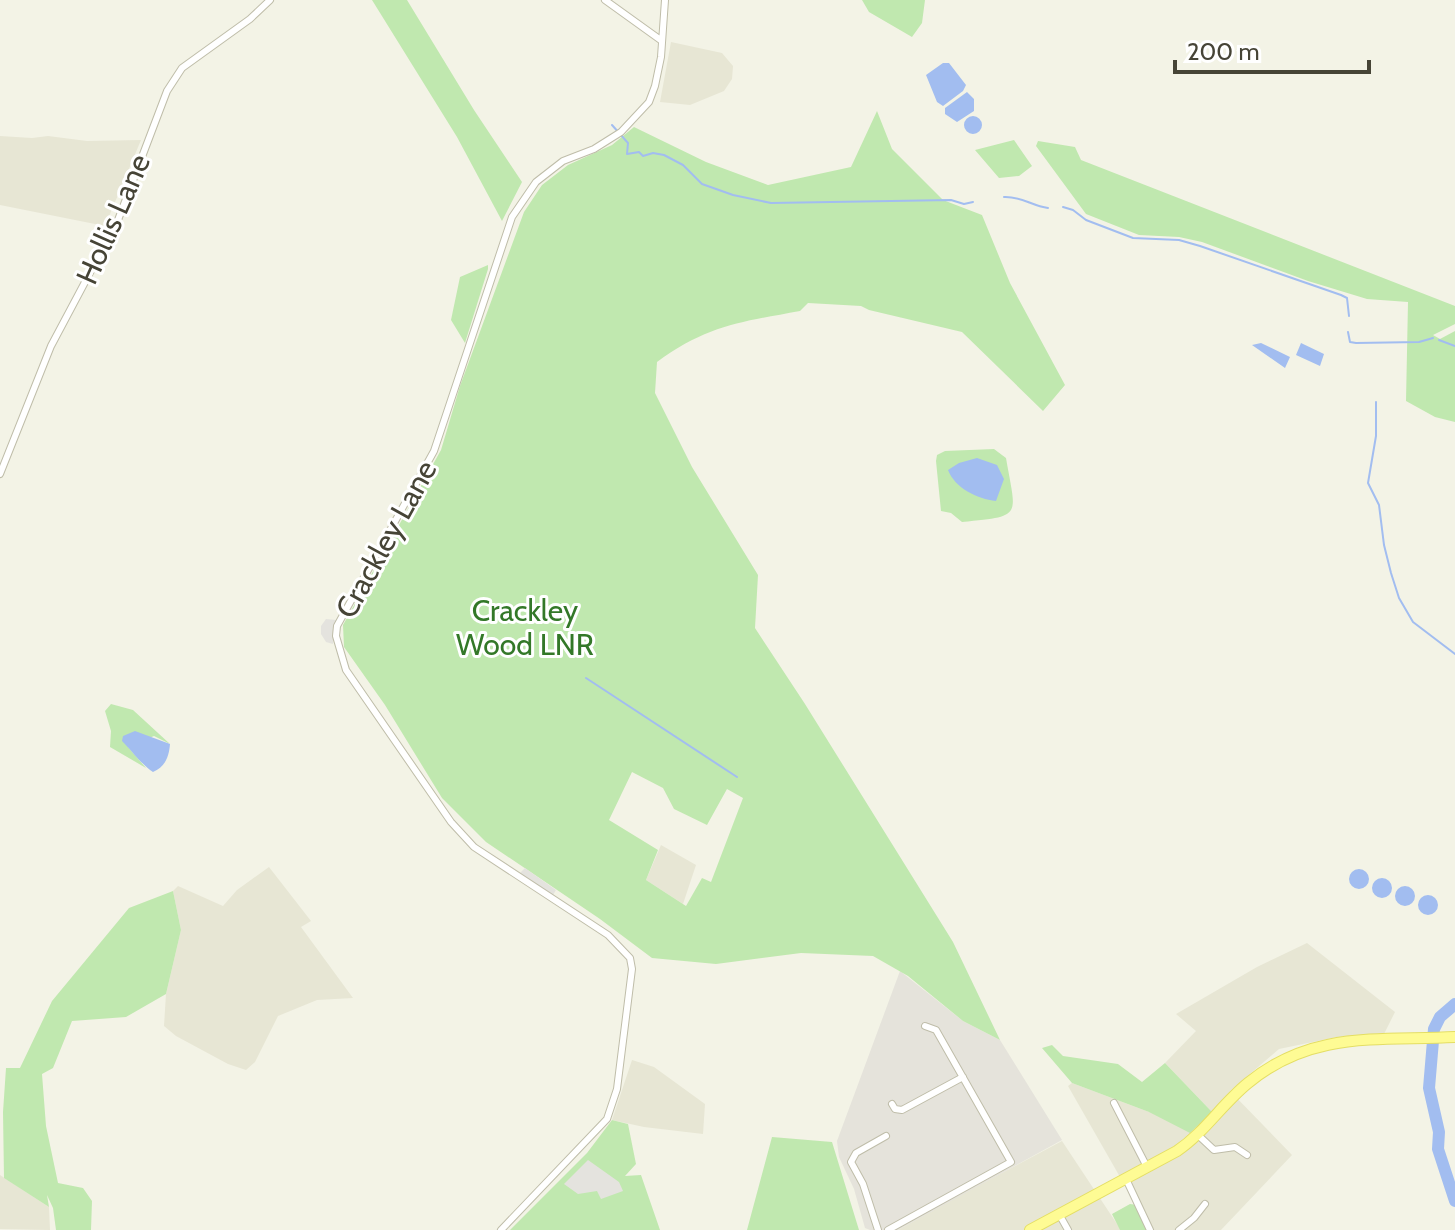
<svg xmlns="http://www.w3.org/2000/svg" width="1455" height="1230" font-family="Cabin,sans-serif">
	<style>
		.residential { fill: #e7e6d4 }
		.industrial { fill: #e5e3db }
		.green { fill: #c0e8af; fill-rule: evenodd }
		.parking { fill: #e4e3de }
		.water { fill: #a2bdf0 }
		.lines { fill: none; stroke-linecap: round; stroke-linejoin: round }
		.stream { stroke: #a2bdf0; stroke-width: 2 }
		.river { stroke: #a2bdf0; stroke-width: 12 }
		.street-casing { stroke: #bfbda9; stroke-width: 8 }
		.primary-casing { stroke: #e4de64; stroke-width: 12 }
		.street { stroke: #fff; stroke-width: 6 }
		.primary { stroke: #fefb94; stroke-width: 10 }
		.labels { text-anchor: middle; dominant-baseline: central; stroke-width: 6; stroke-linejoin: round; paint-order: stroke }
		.street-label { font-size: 30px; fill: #464436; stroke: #fff }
		.park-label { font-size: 30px; fill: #337828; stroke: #fff }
	</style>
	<rect width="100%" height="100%" fill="#f3f3e6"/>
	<path class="residential" d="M671,42L722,53L733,66L732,79L724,91L690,105L660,102Z
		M0,136L32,138L48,136L87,141L141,140L105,226L0,205Z
		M661,845L696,865L683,904L646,880Z
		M269,867L311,921L301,927L353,998L317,1000L278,1016L255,1062L246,1070L228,1064L176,1036L164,1026L166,994L181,930L173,891L178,886L223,906L237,890Z
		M1307,943L1395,1012L1384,1034L1337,1037L1279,1049L1230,1091L1292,1155L1221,1230H1147L1127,1184H1124L1068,1086L1072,1083L1149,1112H1212L1165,1063L1196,1031L1176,1014L1257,967Z
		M632,1060L654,1067L705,1104L703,1134L644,1127L612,1120Z
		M1062,1141L1121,1230H898L966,1192Z
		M0,1175L49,1207L50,1230L0,1229Z"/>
	<path class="industrial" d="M900,971L963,1021L1000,1040L1062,1140L898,1230H870L865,1228L854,1189L839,1157L837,1141Z"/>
	<path class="green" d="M372,0H407L474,110L522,182L502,221L457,137Z
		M862,0H925L922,23L912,37L869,12Z
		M877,111L892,149L943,200L982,215L1010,283L1065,385L1043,411L962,332L869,310L861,306L808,303L800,311C741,322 708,325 657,362L655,393L692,467L758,575L755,628L805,704L953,942L1000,1040L963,1021L908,976L873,956L801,953L716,964L652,958L600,919L486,842L442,798L385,705L344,647L343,625L441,450L460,386L524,212L542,185L568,165L612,145L634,127L706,162L768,185L851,167ZM632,772L663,788L674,809L707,825L727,789L743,798L711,882L702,878L686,906L646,880L658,850L609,820Z
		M1014,140L1032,166L1019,176L999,178L975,150Z
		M1038,141L1075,147L1081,160L1455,306V324L1433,335L1440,339L1455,331V422L1435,417L1406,401L1408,302L1367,299L1308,281L1202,242L1179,237L1139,235L1086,214L1036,146Z
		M488,265V269L465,343L451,320L460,277Z
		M994,449L1006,458C1016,517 1024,516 962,522L951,513L941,511L936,461L937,455L945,451Z
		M111,704L133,710L170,744L154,736L128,747L146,768L110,747L111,731L105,711Z
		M173,891L181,930L166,994L126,1017L72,1021L53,1068L42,1074L46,1126L58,1183L83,1188L92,1201L91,1230H56L53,1208L47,1195L49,1207L4,1178L3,1112L6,1068H20L52,1001L129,908Z
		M1052,1045L1063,1056L1118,1064L1142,1082L1165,1063L1212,1112L1190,1133L1149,1112L1072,1083L1042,1048Z
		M612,1120L628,1124L636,1164L625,1176L641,1175L660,1230H510L587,1153Z
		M772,1137L832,1142L859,1230H747Z
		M1130,1204L1137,1205L1147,1230H1120L1112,1214Z"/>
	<path class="parking" d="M326,619L336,620L333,644L326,642L321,634V626Z
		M525,868L556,890L553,895L520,873Z
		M588,1160L619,1182L623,1191L601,1199L597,1191L578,1194L564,1184Z"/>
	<path class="water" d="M943,63H949L966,85L963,91L943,106L937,102L926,75Z
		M967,92L974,99V111L957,122L945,114V108Z
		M964 125a9 9 0 1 1 18 0a9 9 0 1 1-18 0Z
		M1261,343L1290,357L1285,368L1252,345Z
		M1301,343L1324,354L1320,366L1296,355Z
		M977,458L997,465L1004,479L996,501C977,499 955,488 948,470L959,463Z
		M135,731L170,744C169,757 165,767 153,772C142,765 131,750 122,741L123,736Z
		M1349 879a10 10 0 1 1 20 0a10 10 0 1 1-20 0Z
		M1372 888a10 10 0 1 1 20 0a10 10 0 1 1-20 0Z
		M1395 896a10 10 0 1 1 20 0a10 10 0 1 1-20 0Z
		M1418 905a10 10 0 1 1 20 0a10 10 0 1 1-20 0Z"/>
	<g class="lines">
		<path class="stream" d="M612,125L628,143L627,154L639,152L643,156L653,153L664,155L683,165L702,184L733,195L771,203L951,200L964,204L973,202
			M1004,197C1021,196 1032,206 1048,208
			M1063,207L1073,210L1086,220L1133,238L1179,240L1200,246L1341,295L1347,298L1349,316
			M1348,332L1350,342L1356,343L1419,342L1433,338
			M1439,340L1455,346
			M1376,402V436L1368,483L1379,505L1384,545L1391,573L1399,598L1413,622L1455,654
			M586,678L737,777"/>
		<path class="river" d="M1455,1004L1440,1017L1434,1029L1429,1088L1439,1132L1438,1149L1455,1201"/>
		<defs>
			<path id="street" d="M605,0L662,41
				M0,474L51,346L118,220L167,91L182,68L250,19L270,0
				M1114,1103L1147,1167
				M892,1104L895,1109L902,1110L963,1077
				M1198,1135L1214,1150L1235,1147L1247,1155
				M1126,1179L1150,1230
				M1059,1214L1068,1230
				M501,1230L607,1119L617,1089L632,969L630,958L608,935L474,847L451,822L346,670L336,636L337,626L434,451L512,217L536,182L563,161L594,149L621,132L649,102L655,86L661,57L665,0
				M878,1230L863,1184L851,1162L856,1153L886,1136
				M888,1230L1011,1162L936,1030L925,1026
				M1179,1230L1194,1218L1205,1204"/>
			<path id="primary" d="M1030,1230L1177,1151C1205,1132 1222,1104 1248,1083C1312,1030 1379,1041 1455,1037"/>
		</defs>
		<use href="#street" class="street-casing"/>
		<use href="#primary" class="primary-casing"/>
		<use href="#street" class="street"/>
		<use href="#primary" class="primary"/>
	</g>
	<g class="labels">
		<g class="street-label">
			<text transform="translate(113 219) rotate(-66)">Hollis Lane</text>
			<text transform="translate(386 539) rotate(-61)">Crackley Lane</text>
		</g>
		<g class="park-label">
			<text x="525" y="610">Crackley<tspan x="525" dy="34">Wood LNR</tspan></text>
		</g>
	</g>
	<path d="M1175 60v12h194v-12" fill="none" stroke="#464436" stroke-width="4"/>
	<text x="1187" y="60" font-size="24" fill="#464436" stroke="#ffffff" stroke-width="6" paint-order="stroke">200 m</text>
</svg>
